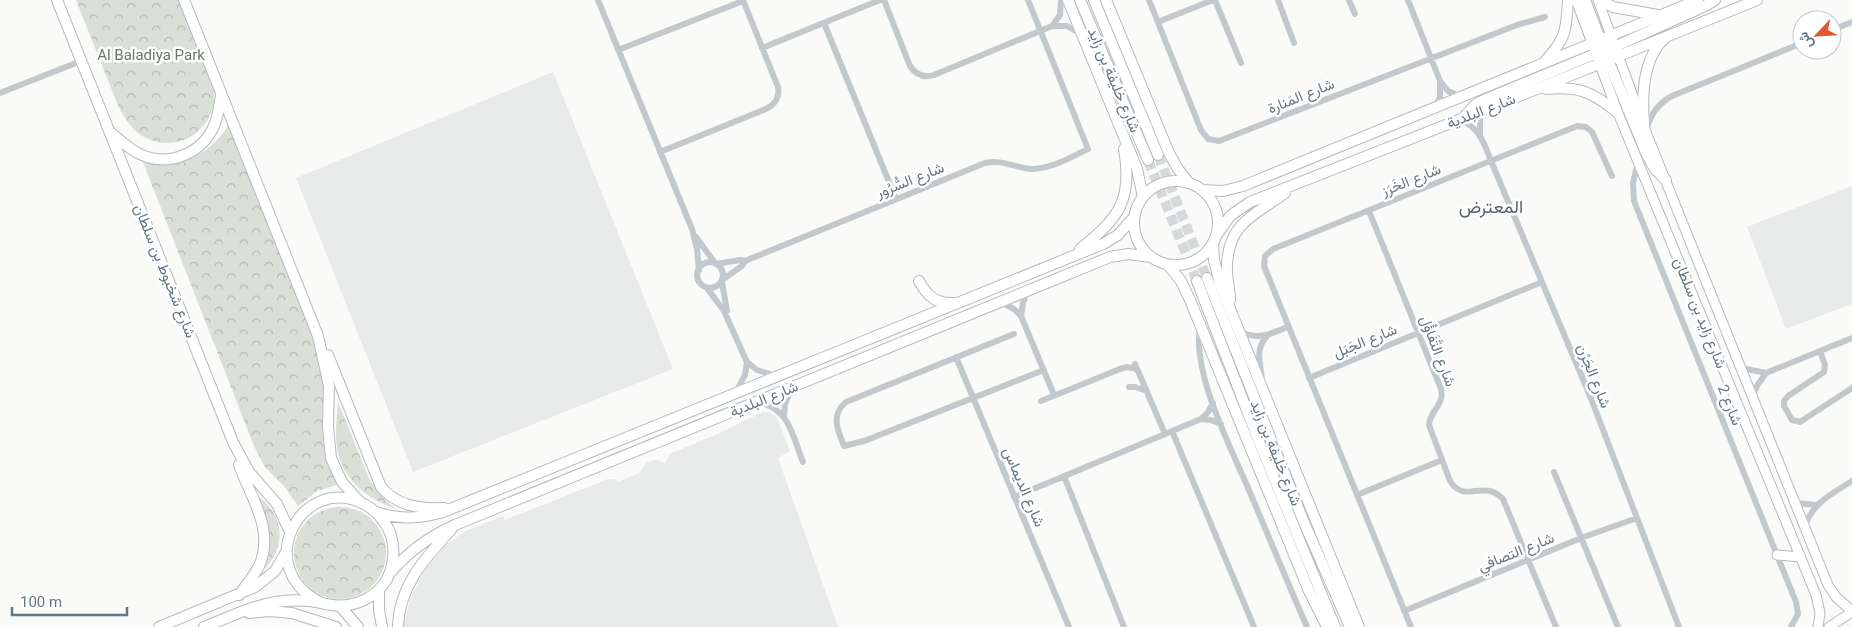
<svg xmlns="http://www.w3.org/2000/svg" width="1852" height="627" font-family="Roboto,Vazirmatn,sans-serif">
	<style>
		.built { fill: #e8e9e9 }
		.forest { fill: url(#forest-crowns) }
		.lines { fill: none; stroke-linecap: round; stroke-linejoin: round }
		.trunk-tunnel { stroke: #d5d9db; stroke-width: 10; stroke-dasharray: 10 5; stroke-linecap: butt }
		.secondary-casing { stroke: #b3babf; stroke-width: 11 }
		.primary-casing { stroke: #b5babe; stroke-width: 12 }
		.trunk-casing { stroke: #b4b9bd; stroke-width: 12 }
		.minor { stroke: #c3c8cc; stroke-width: 6 }
		.secondary { stroke: #fff; stroke-width: 9 }
		.primary { stroke: #fff; stroke-width: 10 }
		.trunk { stroke: #fff; stroke-width: 10 }
		.labels { text-anchor: middle; dominant-baseline: central; stroke-width: 5; stroke-linejoin: round; paint-order: stroke }
		.park-label { font-size: 15px; fill: #687a64; stroke: #fff }
		.street-label { font-size: 15px; fill: #657683; stroke: #fff }
		.quarter-label { font-size: 18px; fill: #57646e; stroke: #fff }
	</style>
	<defs>
		<pattern id="forest-crowns" width="20" height="18" patternUnits="userSpaceOnUse" patternTransform="scale(1.25)"><rect width="20" height="18" fill="#dadfd7"/><path d="M2 6a3 3 0 1 1 6 0M12 15a3 3 0 1 1 6 0" fill="none" stroke="#b4b9b4"/></pattern>
	</defs>
	<rect width="100%" height="100%" fill="#fafaf8"/>
	<path class="built" d="M553,72L673,369L413,472L296,178Z
		M1852,186V304L1786,329L1747,227Z
		M763,412H768L777,417L790,451L778,458L838,627H403L410,599L424,572L443,547L465,531L503,516L505,520L608,479H616L618,482L639,473L645,464L655,459L665,463L670,454L715,435Z"/>
	<path class="forest" d="M76,0H184L214,89C216,107 210,121 196,133C177,149 146,145 131,126C119,113 114,94 107,78C97,52 86,26 76,0Z
		M230,122L323,353L327,438L344,483L317,491L298,506L284,486L265,467L254,446L141,157C153,158 168,161 181,160C203,157 220,140 230,122Z
		M338,402L370,481L384,499L396,509C362,497 335,473 336,433C336,423 337,413 338,402Z
		M258,496C285,517 286,544 265,569C273,539 270,524 258,496Z
		M294 553a46 46 0 1 1 92 0a46 46 0 1 1-92 0Z"/>
	<g class="lines">
		<path class="trunk-tunnel" d="M1158,155L1207,278
			M1148,160L1197,281"/>
		<defs>
			<path id="secondary" d="M1576,0L1618,113L1816,595L1820,613L1818,627
				M1598,0L1646,132L1828,585L1836,597L1852,611
				M1777,555L1800,557
				M1829,627L1852,612"/>
			<path id="primary" d="M57,0L233,442L249,472L277,504L290,532
				M184,0L318,336L329,386L328,427L331,458L342,482L360,502
				M1068,0L1137,169L1143,197
				M1106,0L1169,153L1178,169L1189,183
				M1585,0L1600,39L1604,44
				M1600,0L1613,7L1658,15
				M1604,56L1608,60L1647,155L1655,169L1666,180
				M1546,60C1567,37 1566,30 1568,0
				M1601,61L1614,47L1705,6L1715,0
				M1546,89C1579,86 1593,92 1618,113
				M1464,117L1475,105L1486,99L1595,54L1610,36
				M1644,125C1642,97 1642,60 1664,39
				M111,133C121,141 130,150 142,155C170,167 202,153 214,126C218,117 219,106 221,96
				M1134 223a42 42 0 1 1 84 0a42 42 0 1 1-84 0Z
				M1202,190L1223,191L1243,186L1698,0
				M1216,236L1230,216L1250,202L1537,89L1757,0
				M1213,243L1214,260L1220,284L1359,627
				M1080,249C1119,218 1133,200 1124,149
				M1167,264L1181,281L1190,300L1309,591L1327,627
				M919,281C927,296 936,304 954,303
				M1230,300C1230,288 1226,277 1227,265C1229,221 1256,215 1285,193
				M328,355L381,487C397,506 420,509 444,508
				M376,512C399,520 420,519 443,512L1103,244L1118,235L1134,217
				M390,573C408,552 430,536 455,525L1110,257L1128,254L1151,257
				M379,590V610L382,627
				M239,595C246,585 254,576 259,566C275,530 251,498 239,465
				M340,606L358,627
				M249,613L269,611L292,613L336,627
				M159,627L255,587L275,571L286,552
				M204,627C227,618 251,606 276,602C287,600 298,600 310,601C317,602 325,604 332,605C354,608 376,598 387,579C394,565 395,550 391,535C386,522 376,510 364,504C301,472 250,569 322,603
				M398,627C399,586 425,558 451,530"/>
			<path id="trunk" d="M1080,0L1148,160
				M1094,0L1158,155
				M1207,278L1303,520L1350,627
				M1197,281L1258,439L1335,627"/>
		</defs>
		<use href="#secondary" class="secondary-casing"/>
		<use href="#primary" class="primary-casing"/>
		<use href="#trunk" class="trunk-casing"/>
		<path class="minor" d="M598,0L692,229L697,249L699,270
			M884,0L910,66C916,75 924,78 934,75L1052,26H1067L1081,34
			M1149,0L1201,130L1208,139L1219,141L1517,25L1545,17
			M1215,0L1241,63
			M1278,0L1294,43
			M1349,0L1355,14
			M1408,0L1440,81L1448,91L1460,96
			M1158,22L1213,0
			M824,23L896,199
			M1052,26L1060,15L1061,0
			M1832,30L1852,22
			M762,48L880,0
			M618,50L743,1
			M0,93L81,61
			M1435,107L1440,97V82
			M1459,120C1479,126 1484,143 1491,161L1590,396L1679,627
			M1647,128C1651,113 1659,103 1672,96L1802,43
			M1480,135V120L1484,110
			M660,152L766,109C775,104 780,98 778,87L743,0
			M1638,162L1633,183L1634,201L1796,602L1798,614L1791,627
			M1369,211L1441,389C1445,405 1430,410 1429,425L1450,481C1465,505 1483,478 1503,499L1556,627
			M696,237L715,263
			M697 275a13 13 0 1 1 26 0a13 13 0 1 1-26 0Z
			M716,264L740,260L745,261L985,163C1002,159 1015,168 1032,169C1051,169 1071,157 1088,149L1028,0
			M722,280L742,266L745,261
			M722,282L727,311
			M707,288L724,311L747,362L745,375L736,392
			M1001,302L1014,309L1021,316L1054,395
			M1021,316L1023,303L1027,291
			M1200,327C1192,373 1230,446 1249,490C1268,535 1287,581 1307,627
			M1240,331C1257,341 1271,334 1287,327
			M1014,334L846,402C830,415 838,431 844,446L864,441L1044,370
			M1820,351L1825,365L1824,372L1788,396L1784,401V406L1792,420L1800,422L1852,388
			M956,357L1069,627
			M747,362L757,370L776,376
			M1135,364L1165,434
			M1742,368L1766,373
			M1309,378L1542,282
			M1262,381C1261,363 1254,350 1267,336
			M1129,387H1135L1147,391
			M1753,396L1757,386L1766,373L1852,338
			M1041,401L1120,369L1127,367L1137,369
			M757,402C790,408 792,435 803,462
			M784,416L785,404L792,387
			M1201,419L1211,420L1221,424
			M1172,431L1254,627
			M1554,472L1618,627
			M1064,476L1124,627
			M1357,495L1442,460
			M1014,497L1201,419L1208,412L1213,403
			M1796,503L1816,505
			M1805,526C1813,502 1832,494 1852,481
			M1404,611L1581,538L1637,518
			M1411,627L1264,266L1265,256L1273,249L1577,126L1586,127L1592,132L1612,176"/>
		<use href="#secondary" class="secondary"/>
		<use href="#primary" class="primary"/>
		<use href="#trunk" class="trunk"/>
	</g>
	<g class="labels">
		<g class="park-label">
			<text x="151" y="55">Al Baladiya Park</text>
		</g>
		<g class="street-label">
			<text transform="translate(1114 80) rotate(67)">شارع خليفة بن زايد</text>
			<text transform="translate(1301 96) rotate(-22)">شارع المَنارة</text>
			<text transform="translate(1481 111) rotate(-21)">شارع البلدية</text>
			<text transform="translate(910 180) rotate(-22)">شارع السُّرُور</text>
			<text transform="translate(1411 180) rotate(-22)">شارع الخَرَز</text>
			<text transform="translate(165 271) rotate(68)">شارع شخبوط بن سلطان</text>
			<text transform="translate(1700 313) rotate(68)">شارع زايد بن سلطان</text>
			<text transform="translate(1365 341) rotate(-22)">شارع الجَبَل</text>
			<text transform="translate(1438 351) rotate(69)">شارع التَّفَاؤُل</text>
			<text transform="translate(1594 376) rotate(68)">شارع الجَرْن</text>
			<text transform="translate(764 399) rotate(-22)">شارع البلدية</text>
			<text transform="translate(1730 405) rotate(68)">شارع 2</text>
			<text transform="translate(1276 453) rotate(68)">شارع خليفة بن زايد</text>
			<text transform="translate(1024 487) rotate(67)">شارع الديماس</text>
			<text transform="translate(1516 552) rotate(-22)">شارع التصافي</text>
		</g>
		<g class="quarter-label">
			<text x="1491" y="206">المعترض</text>
		</g>
	</g>
	<g transform="translate(1817 35) rotate(245)"><circle r="24" fill="#ffffff" stroke="#c1c8cd"/>
	<path d="M0-4L9 19L0 12L-9 19Z" fill="#e4572e"/>
	<text y="-8" font-size="14" font-weight="bold" text-anchor="middle" fill="#657683">ش</text>
	</g>
	<path d="M12 607v8h115v-8" fill="none" stroke="#657683" stroke-width="2.5"/>
	<text x="20" y="607" font-size="15" fill="#657683" stroke="#ffffff" stroke-width="4" paint-order="stroke">100 m</text>
</svg>
